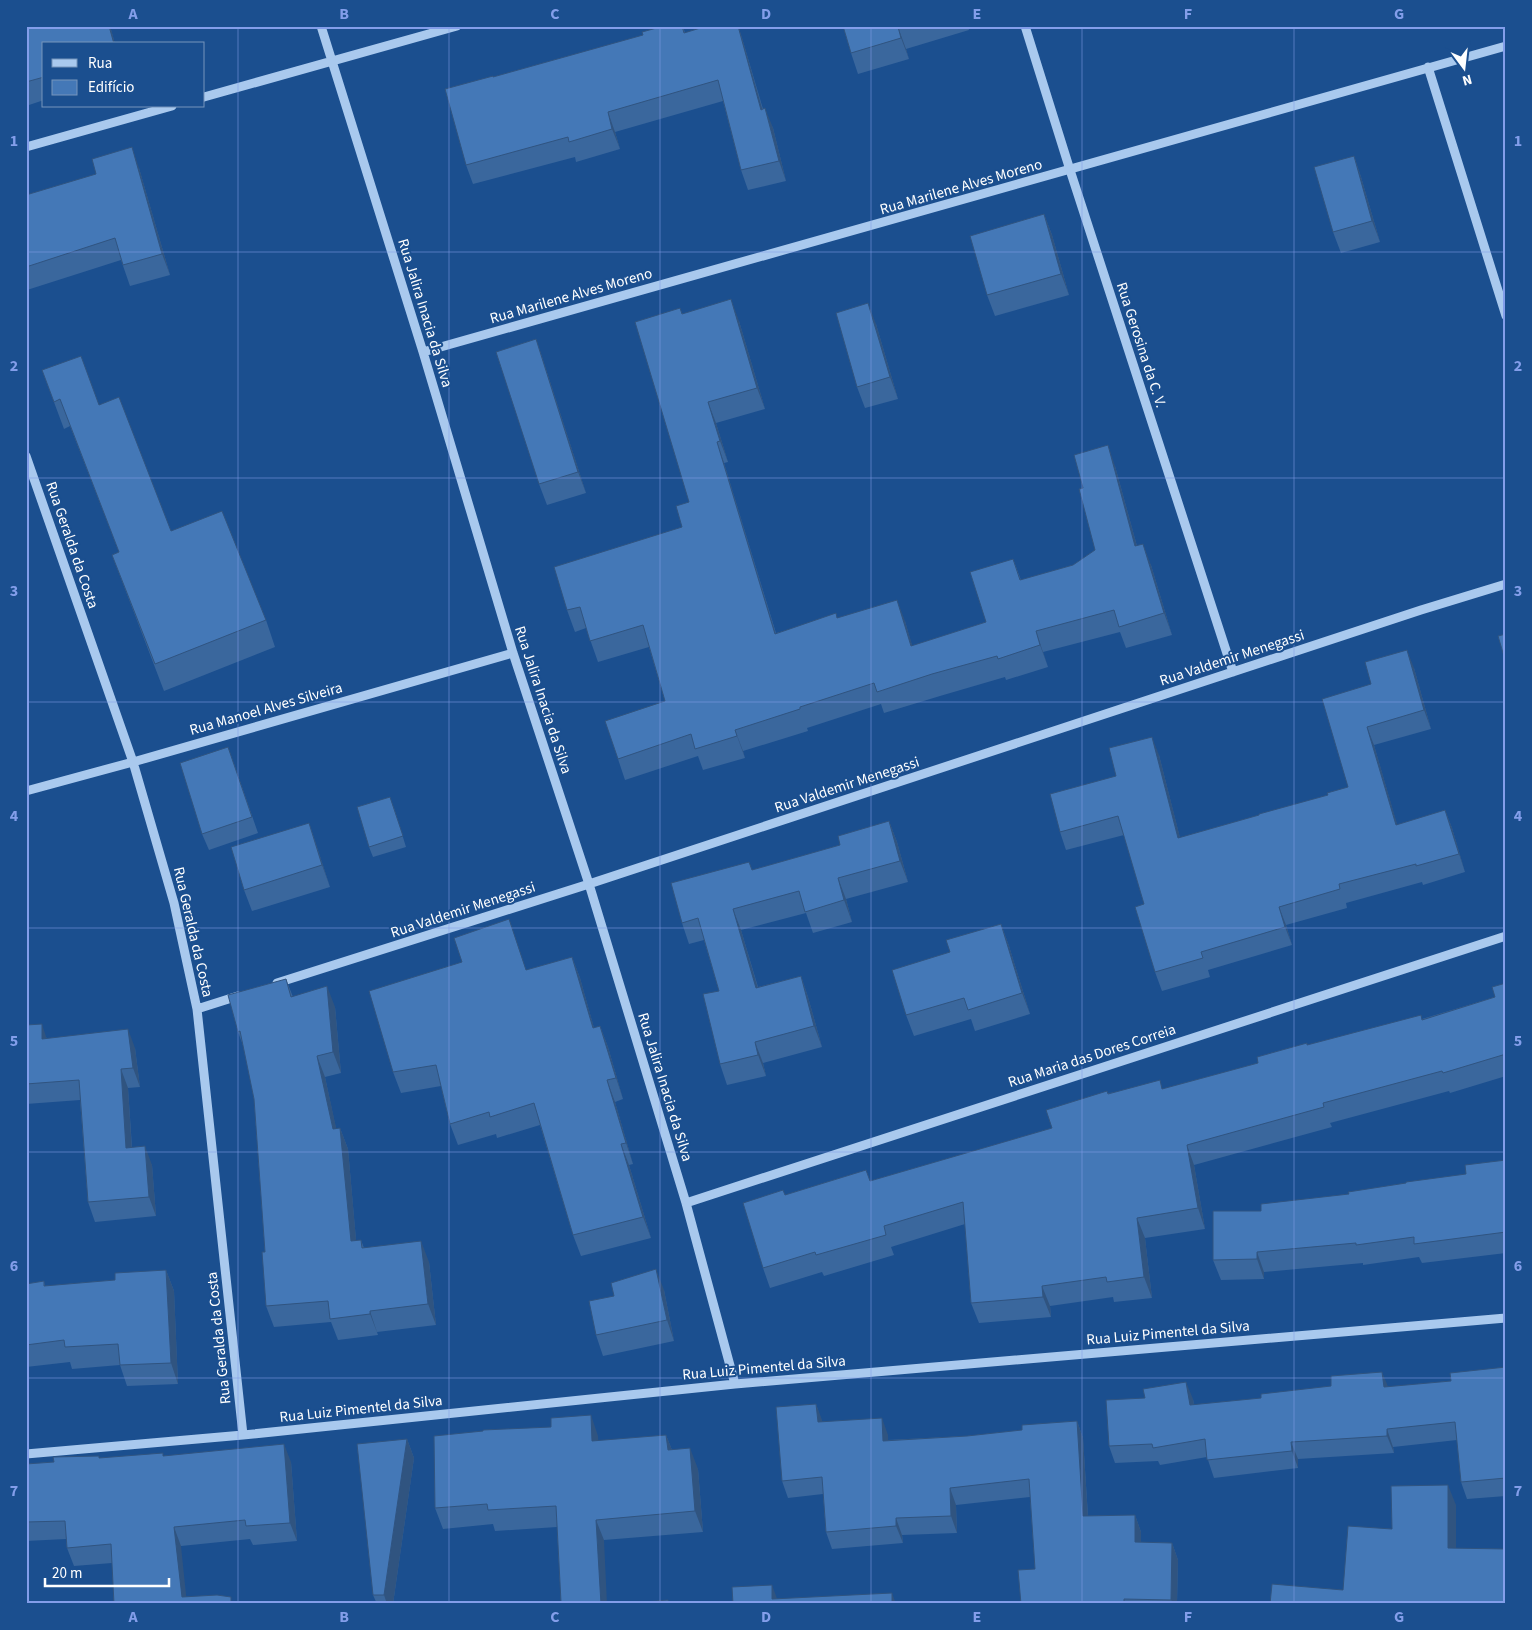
<svg xmlns="http://www.w3.org/2000/svg" width="1532" height="1630" font-family="'Source Sans 3',sans-serif">
	<style>
		.lines { fill: none; stroke-linecap: round; stroke-linejoin: round }
		.minor { stroke: #a9c9ee; stroke-width: 9 }
		.wall { fill: #3a679d }
		.shaded-wall { fill: #305480 }
		.building { fill: #4478b7; stroke: #305480 }
		.grid { fill: none; stroke: #839eea; stroke-width: 1; stroke-opacity: 0.55 }
		.labels { text-anchor: middle; dominant-baseline: central; stroke-width: 4; stroke-linejoin: round; paint-order: stroke }
		.street-label { font-size: 15px; fill: #fff; stroke: #1b4f8f }
		.neatline { fill: none; stroke: #839eea; stroke-width: 2 }
		.grid-label { font-size: 16px; text-anchor: middle; font-weight: bold; fill: #839eea }
	</style>
	<rect width="100%" height="100%" fill="#1b4f8f"/>
	<g class="lines">
		<path class="minor" d="M321,26L423,352L513,653L589,884L686,1203L735,1384
			M1025,26L1070,170L1233,672
			M1428,67L1506,316
			M204,97L457,26
			M26,147L172,106
			M423,352L1506,46
			M26,456L133,762L174,903L197,1009L243,1435
			M26,791L133,762L513,653
			M277,983L589,884L1421,610L1506,584
			M197,1009L238,996
			M686,1203L1506,936
			M26,1454L243,1435L735,1384L1506,1318"/>
	</g>
	<path class="wall" d="M26,26H110L115,44H44V100L26,106Z
		M683,26L685,33L707,26H738L742,38L763,109L773,128L786,181L748,190L741,170L723,101L615,132L620,149L576,162L575,157L473,184L466,165L493,77Z
		M843,26H968L969,30L906,49L909,59L858,74L851,53Z
		M1354,156L1361,177L1380,242L1341,253L1333,232Z
		M139,168L170,275L130,286L121,260L27,290L26,288V195Z
		M1044,214L1052,235L1069,295L995,316L987,295Z
		M682,313L739,321L765,409L716,423L728,462L724,463L776,633L838,618L905,621L912,646L986,622L1013,559L1021,580L1073,565L1095,550L1083,488L1115,466L1137,546L1151,565L1172,635L1126,648L1120,632L1043,652L1048,667L1006,680L1005,677L940,696L884,713L881,704L807,728L808,731L743,751L745,758L703,770L698,756L625,780L618,759L665,701L649,647L598,662L586,628L575,632L567,610L682,527L689,502Z
		M876,324L898,399L865,408L857,387Z
		M536,339L543,360L586,493L547,505L539,484Z
		M42,370L99,405L171,531L266,620L275,647L164,691L112,555L119,552L70,426L64,429Z
		M1414,668L1431,729L1374,745L1397,825L1445,810L1452,828L1465,872L1423,885L1422,882L1346,903L1347,908L1286,925L1292,945L1208,970L1210,977L1162,991L1155,972L1144,904L1124,835L1066,850L1060,832L1116,776L1159,755L1180,838L1328,795L1348,787L1371,684Z
		M234,764L258,833L209,850L202,834Z
		M394,808L406,847L373,857L369,847Z
		M889,821L897,842L908,882L846,899L852,922L813,933L806,913L741,930L758,987L801,976L808,997L822,1047L763,1063L766,1076L727,1085L720,1064L719,991L704,940L689,944L682,923L752,870L840,845Z
		M309,823L316,844L330,887L252,911L244,890Z
		M1001,924L1009,946L1030,1014L975,1031L971,1019L914,1036L906,1015L950,952Z
		M572,957L580,978L594,1028L600,1026L608,1047L623,1099L615,1102L633,1164L629,1165L651,1238L581,1256L573,1235L540,1125L497,1138L496,1134L458,1145L450,1124L441,1086L401,1093L393,1072L527,970Z
		M286,979L293,997L335,1007L341,1073L325,1077L336,1129L340,1128L348,1149L356,1240H361L364,1248L429,1262L436,1325L377,1332L378,1335L338,1340L331,1322L274,1327L266,1306L265,1252L254,1099L244,1048L238,1032Z
		M1506,983V1076L1450,1093L1449,1091L1330,1123L1332,1127L1194,1165L1205,1229L1145,1238L1152,1298L1114,1302L1113,1297L1050,1306L1051,1317L979,1323L971,1303L965,1224L891,1247L894,1255L824,1276L822,1272L770,1288L763,1268L785,1195L866,1170L870,1181L1052,1128L1108,1093L1163,1089L1258,1063L1307,1045L1422,1019L1495,997Z
		M26,1025L47,1038L135,1048L140,1087L128,1088L132,1147L152,1165L156,1216L95,1222L88,1202L80,1100L26,1104Z
		M1506,1160V1253L1422,1263L1419,1257L1363,1265V1263L1264,1272V1279L1221,1280L1213,1260L1261,1211L1349,1194L1466,1174Z
		M166,1270L174,1291L178,1384L127,1386L120,1365L72,1369L70,1362L26,1367V1284L44,1281L45,1286L115,1280Z
		M664,1290L674,1341L603,1356L596,1335Z
		M1506,1367V1496L1467,1499L1461,1482L1457,1440L1393,1447L1394,1453L1298,1459V1468L1214,1478L1207,1457L1160,1465L1158,1461L1115,1463L1109,1446L1145,1398L1193,1399L1194,1405L1451,1381Z
		M816,1404L822,1422L888,1435V1440L967,1436L1022,1430L1077,1421L1083,1438L1088,1516L1135,1515L1141,1532V1542L1172,1543L1178,1560L1177,1604H1021L1035,1569L1030,1497L956,1505L957,1533L902,1535L903,1543L832,1549L826,1532L823,1494L788,1498L782,1481Z
		M666,1435L672,1450L698,1469L703,1532L604,1540L561,1602L557,1527L495,1531L493,1524L443,1529L435,1508L598,1436V1441Z
		M407,1439L414,1458L393,1604H377L373,1595Z
		M164,1456L291,1462L297,1541L253,1545L250,1539L181,1546L114,1604L112,1563L74,1566L67,1548L66,1539L26,1541V1464L54,1462L100,1458Z"/>
	<path class="shaded-wall" d="M109,26H110L115,44H114Z
		M738,26L742,38L768,129L761,110Z
		M898,27L906,49L909,59L901,38Z
		M765,108L773,128L786,181L779,161Z
		M608,112L615,132L620,149L612,129Z
		M132,147L139,168L170,275L162,254Z
		M1354,156L1361,177L1380,242L1372,221Z
		M1044,214L1052,235L1069,295L1061,274Z
		M731,299L739,321L765,409L757,388Z
		M868,303L876,324L898,399L890,377Z
		M536,339L543,360L586,493L578,472Z
		M708,402L716,423L728,462L720,441Z
		M717,442L724,463L782,655L775,634Z
		M1108,445L1115,466L1143,568L1135,546Z
		M1143,544L1151,565L1172,635L1164,613Z
		M897,600L905,621L919,668L911,646Z
		M1036,631L1048,667L1040,645Z
		M1407,650L1414,668L1431,729L1424,710Z
		M1367,727L1374,745L1403,844L1396,825Z
		M735,730L743,751L745,758L737,736Z
		M1152,737L1159,755L1185,857L1178,838Z
		M1445,810L1452,828L1465,872L1459,854Z
		M889,821L897,842L908,882L900,861Z
		M309,823L316,844L330,887L322,865Z
		M838,878L846,899L852,922L844,900Z
		M1279,907L1286,925L1292,945L1285,927Z
		M733,909L741,930L764,1009L756,988Z
		M1001,924L1009,946L1030,1014L1022,993Z
		M572,957L580,978L600,1049L593,1028Z
		M801,976L808,997L822,1047L814,1026Z
		M327,986L335,1007L341,1073L333,1052Z
		M42,1024L48,1043L42,1039Z
		M600,1026L608,1047L623,1099L616,1078Z
		M128,1029L135,1048L140,1087L133,1068Z
		M755,1042L763,1063L766,1076L758,1055Z
		M317,1056L325,1077L341,1150L333,1129Z
		M121,1069L128,1088L133,1167L126,1148Z
		M607,1080L615,1102L633,1164L626,1143Z
		M340,1128L348,1149L358,1262L351,1241Z
		M621,1144L629,1165L651,1238L643,1217Z
		M1187,1145L1194,1165L1205,1229L1198,1208Z
		M145,1146L152,1165L156,1216L149,1197Z
		M1137,1218L1145,1238L1152,1298L1144,1277Z
		M421,1241L429,1262L436,1325L428,1304Z
		M1257,1252L1264,1272V1279L1257,1259Z
		M656,1269L664,1290L674,1341L667,1320Z
		M166,1270L174,1291L178,1384L171,1363Z
		M1042,1286L1050,1306L1051,1317L1043,1297Z
		M370,1311L378,1335L370,1314Z
		M1382,1372L1389,1389L1384,1387Z
		M1186,1382L1193,1399L1197,1422L1190,1405Z
		M816,1404L822,1420L824,1439L818,1422Z
		M591,1415L598,1436L600,1462L592,1441Z
		M882,1418L888,1435L889,1458L883,1441Z
		M1077,1421L1083,1438L1089,1533L1083,1516Z
		M1387,1429L1393,1447L1394,1453L1387,1436Z
		M666,1435L674,1455L668,1450Z
		M407,1439L414,1458L393,1604H387L384,1595Z
		M1291,1442L1298,1459V1468L1292,1451Z
		M284,1444L291,1462L297,1541L290,1523Z
		M690,1448L698,1469L703,1532L695,1511Z
		M1448,1485L1456,1505V1568L1448,1548Z
		M950,1488L956,1505L957,1533L951,1516Z
		M1135,1515L1141,1532V1559L1135,1542Z
		M896,1518L902,1535L903,1543L896,1526Z
		M596,1520L604,1540L607,1604H601Z
		M174,1527L181,1546L187,1604L182,1597Z
		M1172,1543L1178,1560L1177,1604H1173L1171,1600Z
		M772,1585L779,1604L772,1599Z
		M892,1593L896,1604H892Z"/>
	<path class="building" d="M26,26H109L114,44H44V77L26,82Z
		M664,26H682L684,33L707,26H738L761,110L765,108L779,161L741,170L718,80L608,112L612,129L569,142L568,137L466,165L445,89L493,76V77L643,35L642,32Z
		M843,26H902L898,27L901,38L851,53Z
		M132,147L162,254L123,265L115,238L26,267V195L96,174L92,159Z
		M1354,156L1372,221L1333,232L1314,167Z
		M1044,214L1061,274L987,295L970,236Z
		M731,299L757,388L708,402L720,441L717,442L775,634L836,613L837,618L897,600L911,646L986,622L970,572L1013,559L1020,580L1073,565L1095,550L1079,489L1083,488L1074,455L1108,445L1135,546L1143,544L1164,613L1119,627L1114,610L1036,631L1040,645L998,659L997,656L932,674L877,692L874,683L800,707V709L735,730L737,736L695,749L691,734L618,759L605,721L665,701L643,625L590,641L580,607L567,610L554,567L682,527L676,506L689,502L635,322L680,308L682,314Z
		M868,303L890,377L857,387L836,313Z
		M536,339L578,472L539,484L496,352Z
		M81,356L99,405L119,397L171,531L222,511L266,620L155,664L112,555L119,552L60,399L54,402L42,370Z
		M1506,634V663L1498,636Z
		M1407,650L1424,710L1367,727L1396,825L1445,810L1459,854L1416,866V864L1339,884L1340,889L1279,907L1285,927L1201,952L1203,958L1155,972L1135,907L1144,904L1118,816L1060,832L1050,794L1116,776L1109,748L1152,737L1178,838L1259,815V814L1328,795L1327,793L1348,787L1322,699L1371,684L1365,662Z
		M228,747L252,817L202,834L180,763Z
		M390,797L403,836L369,847L357,807Z
		M889,821L900,861L838,878L844,900L805,912L799,891L733,909L756,988L801,976L814,1026L755,1042L758,1055L720,1064L703,994L719,991L698,918L682,923L671,883L749,862L752,870L840,845L838,836Z
		M309,823L322,865L244,890L231,847Z
		M509,919L526,970L572,957L593,1028L600,1026L616,1078L607,1080L626,1143L621,1144L643,1217L573,1235L534,1103L490,1117L489,1112L450,1124L436,1065L393,1072L369,991L462,962L454,938Z
		M1001,924L1022,993L968,1010L964,998L906,1015L892,970L950,952L946,940Z
		M286,979L291,997L327,986L333,1052L317,1056L333,1129L340,1128L351,1241L361,1240L362,1248L421,1241L428,1304L370,1311V1314L330,1319L328,1301L266,1306L262,1252H265L254,1099L240,1031L238,1032L228,995Z
		M1506,983V1054L1443,1073L1442,1071L1323,1103L1324,1107L1187,1145L1198,1208L1137,1218L1144,1277L1107,1282L1106,1277L1042,1286L1043,1297L971,1303L963,1202L884,1226L886,1235L816,1255L815,1252L763,1268L743,1203L783,1190L785,1195L866,1170L870,1181L1052,1128L1046,1110L1107,1091L1108,1094L1160,1080L1162,1089L1258,1063L1257,1057L1307,1043V1045L1421,1015L1422,1020L1495,997L1492,987Z
		M42,1024V1039L128,1029L133,1068L121,1069L126,1148L145,1146L149,1197L88,1202L79,1080L26,1084V1025Z
		M1506,1160V1232L1414,1244V1237L1356,1245V1243L1257,1252V1259L1213,1260V1211H1261V1204L1349,1194L1348,1192L1406,1183V1182L1466,1174L1465,1165Z
		M656,1269L667,1320L596,1335L589,1301L614,1296L611,1283Z
		M166,1270L171,1363L120,1365L118,1344L65,1347L64,1340L26,1345V1284L44,1281V1286L115,1280V1273Z
		M1506,1367V1478L1461,1482L1455,1422L1387,1429V1436L1291,1442L1292,1451L1207,1460L1205,1439L1153,1448L1152,1444L1109,1446L1106,1400L1145,1398L1143,1389L1186,1382L1190,1405L1261,1398V1394L1331,1386V1376L1382,1372L1384,1387L1451,1381L1450,1373Z
		M816,1404L818,1422L882,1418L883,1441L967,1436L1022,1430V1425L1077,1421L1083,1516L1135,1515V1542L1172,1543L1171,1600L1124,1599V1604H1021L1018,1570L1035,1569L1029,1479L950,1488L951,1516L896,1518V1526L826,1532L822,1477L782,1481L776,1407Z
		M591,1415L592,1441L666,1435L668,1450L690,1448L695,1511L596,1520L601,1604H550V1603L561,1602L556,1506L488,1510L487,1504L435,1508L434,1436L483,1431V1430L551,1427V1418Z
		M407,1439L384,1595H373L357,1444Z
		M284,1444L290,1523L246,1526L245,1520L174,1527L182,1597L217,1595L231,1597V1604H114L111,1544L67,1548L65,1521L26,1522V1464L54,1462L53,1457L99,1456V1458L163,1453V1456Z
		M1448,1485V1548L1506,1549V1604H1270L1272,1584L1343,1590L1348,1526L1392,1529L1391,1486Z
		M772,1585V1599L892,1593V1604H733L732,1587Z
		M668,1600L669,1604H622Z"/>
	<path class="grid" d="M238,26V1604M449,26V1604M660,26V1604M871,26V1604M1082,26V1604M1294,26V1604M26,252H1506M26,478H1506M26,702H1506M26,928H1506M26,1152H1506M26,1378H1506"/>
	<g class="labels">
		<g class="street-label">
			<text transform="translate(961 187) rotate(-16)">Rua Marilene Alves Moreno</text>
			<text transform="translate(571 296) rotate(-16)">Rua Marilene Alves Moreno</text>
			<text transform="translate(425 313) rotate(73)">Rua Jalira Inacia da Silva</text>
			<text transform="translate(1141 345) rotate(72)">Rua Gerosina da C. V.</text>
			<text transform="translate(72 545) rotate(71)">Rua Geralda da Costa</text>
			<text transform="translate(1232 658) rotate(-18)">Rua Valdemir Menegassi</text>
			<text transform="translate(543 700) rotate(72)">Rua Jalira Inacia da Silva</text>
			<text transform="translate(266 709) rotate(-16)">Rua Manoel Alves Silveira</text>
			<text transform="translate(847 785) rotate(-18)">Rua Valdemir Menegassi</text>
			<text transform="translate(463 910) rotate(-18)">Rua Valdemir Menegassi</text>
			<text transform="translate(193 932) rotate(77)">Rua Geralda da Costa</text>
			<text transform="translate(1092 1056) rotate(-18)">Rua Maria das Dores Correia</text>
			<text transform="translate(665 1087) rotate(73)">Rua Jalira Inacia da Silva</text>
			<text transform="translate(1168 1333) rotate(-5)">Rua Luiz Pimentel da Silva</text>
			<text transform="translate(219 1338) rotate(-96)">Rua Geralda da Costa</text>
			<text transform="translate(764 1368) rotate(-5)">Rua Luiz Pimentel da Silva</text>
			<text transform="translate(361 1409) rotate(-6)">Rua Luiz Pimentel da Silva</text>
		</g>
	</g>
	<rect width="1532" height="1630" fill="none" stroke="#1b4f8f" stroke-width="55"/>
	<rect x="42" y="42" width="162" height="65" fill="#1b4f8f" stroke="#7695bc"/>
	<rect x="52" y="59" width="25" height="8" fill="#a9c9ee" stroke="#7695bc"/>
	<text x="88" y="68" font-size="15" fill="#ffffff">Rua</text>
	<rect x="52" y="80" width="25" height="15" fill="#4478b7" stroke="#7695bc"/>
	<text x="88" y="92" font-size="15" fill="#ffffff">Edifício</text>
	<g transform="translate(1464 68) rotate(165)" stroke="#1b4f8f" stroke-width="4" paint-order="stroke">
	<path d="M0-4L9 19L0 12L-9 19Z" fill="#ffffff"/>
	<text y="-8" font-size="14" font-weight="bold" text-anchor="middle" fill="#ffffff">N</text>
	</g>
	<path d="M45 1578v8h124v-8" fill="none" stroke="#ffffff" stroke-width="2.5"/>
	<text x="52" y="1578" font-size="15" fill="#ffffff" stroke="#1b4f8f" stroke-width="4" paint-order="stroke">20 m</text>
	<rect x="28" y="28" width="1476" height="1574" class="neatline"/>
	<g class="grid-label">
		<text x="133" y="19">A</text>
		<text x="344" y="19">B</text>
		<text x="555" y="19">C</text>
		<text x="766" y="19">D</text>
		<text x="977" y="19">E</text>
		<text x="1188" y="19">F</text>
		<text x="1399" y="19">G</text>
		<text x="14" y="146">1</text>
		<text x="1518" y="146">1</text>
		<text x="14" y="371">2</text>
		<text x="1518" y="371">2</text>
		<text x="14" y="596">3</text>
		<text x="1518" y="596">3</text>
		<text x="14" y="821">4</text>
		<text x="1518" y="821">4</text>
		<text x="14" y="1046">5</text>
		<text x="1518" y="1046">5</text>
		<text x="14" y="1271">6</text>
		<text x="1518" y="1271">6</text>
		<text x="14" y="1496">7</text>
		<text x="1518" y="1496">7</text>
		<text x="133" y="1622">A</text>
		<text x="344" y="1622">B</text>
		<text x="555" y="1622">C</text>
		<text x="766" y="1622">D</text>
		<text x="977" y="1622">E</text>
		<text x="1188" y="1622">F</text>
		<text x="1399" y="1622">G</text>
	</g>
</svg>
